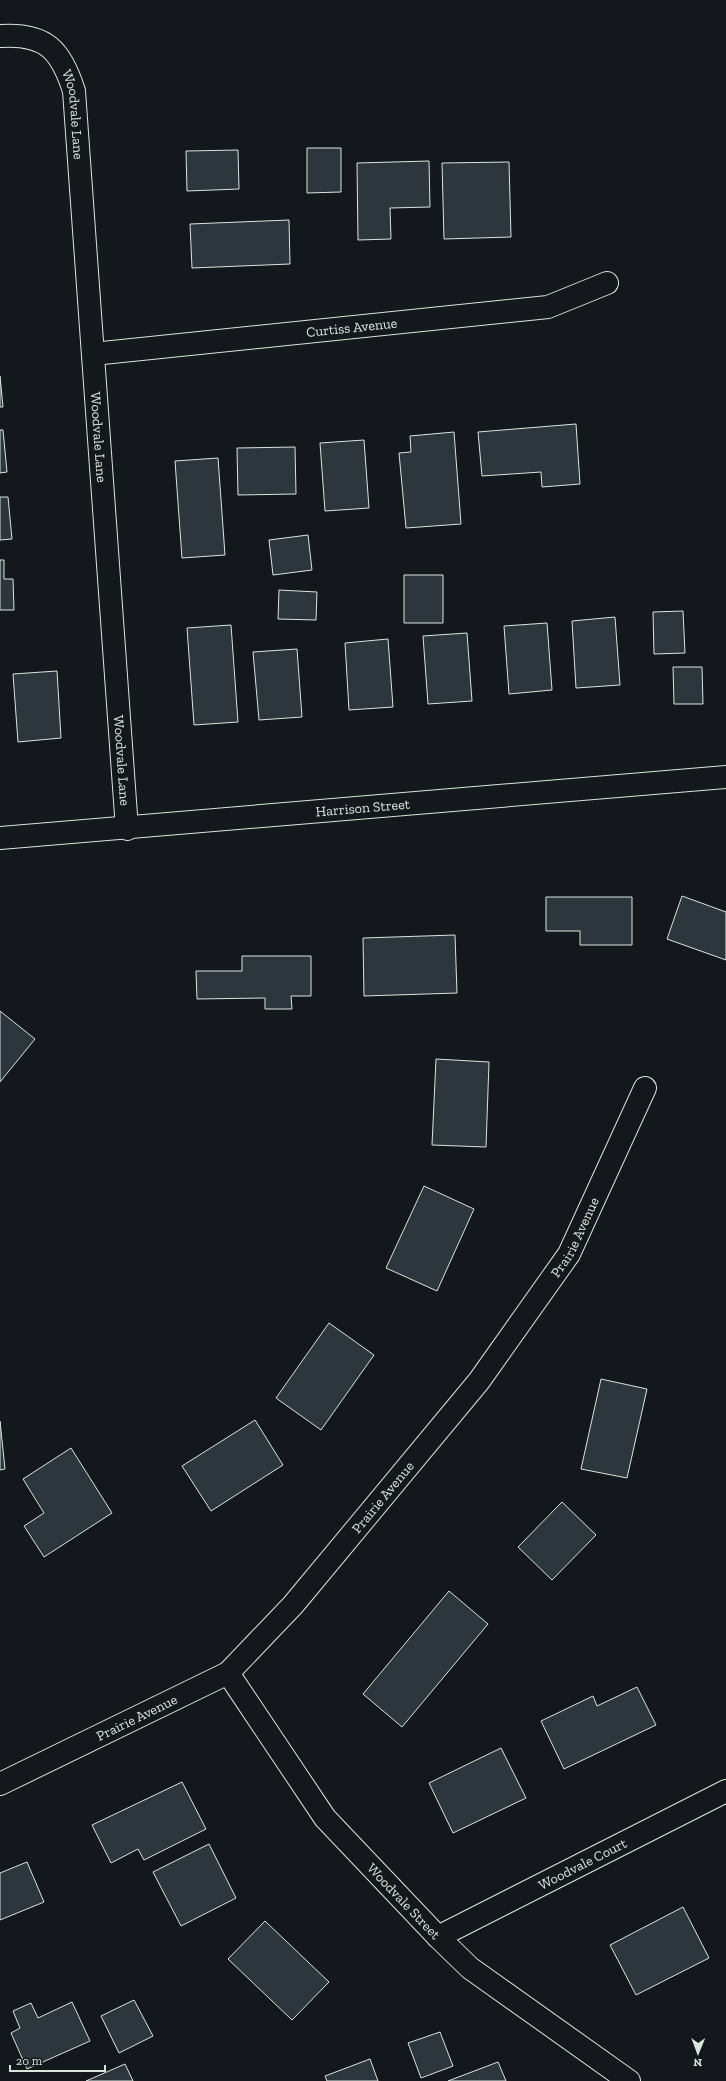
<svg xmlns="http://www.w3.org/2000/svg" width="726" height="2081" font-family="'Zilla Slab',serif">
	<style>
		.building { fill: #2c363c; stroke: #d8e6dc }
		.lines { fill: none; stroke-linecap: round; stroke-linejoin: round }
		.street-casing { stroke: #d8e6dc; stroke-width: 24 }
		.street { stroke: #14181c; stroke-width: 22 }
		.labels { text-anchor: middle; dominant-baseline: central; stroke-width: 3; stroke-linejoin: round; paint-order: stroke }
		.street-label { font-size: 14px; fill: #d8e6dc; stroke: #14181c }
	</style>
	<rect width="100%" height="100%" fill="#14181c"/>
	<path class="building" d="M307,148H341V192L307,193Z
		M238,150L239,189L187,191L186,151Z
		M429,161L430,207L390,208L391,239L358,240L357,163Z
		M509,162L511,237L444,239L442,163Z
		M289,220L290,264L192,268L190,224Z
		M0,376L3,407H0Z
		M576,424L580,484L542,487L541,472L482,476L478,432Z
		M0,430H3L7,472L0,473Z
		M454,432L461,524L406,528L399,453L411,452L410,436Z
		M364,440L369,508L325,511L320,443Z
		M295,447L296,494L238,495L237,448Z
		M218,458L225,555L182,558L175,461Z
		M0,497H8L12,539L0,540Z
		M308,535L312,570L273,575L269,540Z
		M0,560H4V579H13L14,610H0Z
		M404,575H443V623H404Z
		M279,590L317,592L316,620L278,619Z
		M683,611L685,653L654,654L653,612Z
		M615,617L620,685L576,688L572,621Z
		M547,623L552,690L509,694L504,626Z
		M231,625L238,722L194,725L187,628Z
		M467,633L472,701L428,704L423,636Z
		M388,639L393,707L349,710L345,643Z
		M297,649L302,717L259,720L253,652Z
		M673,667H702L703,704H674Z
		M57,671L61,738L18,742L13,674Z
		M682,896L726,912V960L667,939Z
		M546,897H632V945H580V931H546Z
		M455,935L457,993L364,996L363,938Z
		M242,956H311V996H291L292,1009H265V998L197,999L196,971H242Z
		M0,1011L35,1039L0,1082Z
		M436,1059L489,1062L486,1147L432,1145Z
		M424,1186L474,1209L437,1291L386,1268Z
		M329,1323L374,1355L321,1430L276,1398Z
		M601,1379L647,1389L627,1478L581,1469Z
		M255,1420L283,1465L211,1511L182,1466Z
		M0,1421L5,1469L0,1470Z
		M71,1448L112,1513L44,1557L24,1526L44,1513L23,1479Z
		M562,1502L596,1535L552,1580L518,1547Z
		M449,1591L488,1624L402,1727L363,1694Z
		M637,1687L656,1725L564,1769L541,1721L593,1696L597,1706Z
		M501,1748L526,1798L453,1833L429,1783Z
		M182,1782L206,1829L144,1860L138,1849L111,1863L92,1825Z
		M209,1844L236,1898L181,1926L153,1872Z
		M27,1862L44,1902L0,1920V1873Z
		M683,1907L709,1958L636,1995L610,1945Z
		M265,1921L329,1982L292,2020L228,1959Z
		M134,2000L153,2036L119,2053L101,2016Z
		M72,2002L90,2041L27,2069L11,2033L20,2028L13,2011L31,2003L38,2018Z
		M440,2032L453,2066L421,2078L408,2043Z
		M370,2059L378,2081H327L325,2076Z
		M498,2062L506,2081H448Z
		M125,2064L133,2081H86Z"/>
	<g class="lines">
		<defs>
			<g id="street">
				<path id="s1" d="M0,36C46,33 61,50 74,91L127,829"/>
				<path id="s2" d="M93,354L548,307L607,283"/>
				<path id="s3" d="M0,838L726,777"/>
				<path id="s4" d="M228,1673L325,1818L438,1937L470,1968L629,2081"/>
				<path id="s5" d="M0,1784L228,1673L293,1605L479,1381L569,1254L645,1088"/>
				<path id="s6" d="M438,1937L726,1791"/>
			</g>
		</defs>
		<use href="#street" class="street-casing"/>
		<use href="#street" class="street"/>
	</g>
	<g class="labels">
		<g class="street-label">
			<text stroke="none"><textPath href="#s1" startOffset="126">Woodvale Lane</textPath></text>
			<text stroke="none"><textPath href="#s2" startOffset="260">Curtiss Avenue</textPath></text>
			<text stroke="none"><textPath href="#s1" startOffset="450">Woodvale Lane</textPath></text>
			<text stroke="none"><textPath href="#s1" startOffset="774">Woodvale Lane</textPath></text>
			<text stroke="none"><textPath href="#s3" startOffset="364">Harrison Street</textPath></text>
			<text stroke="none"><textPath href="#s5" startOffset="812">Prairie Avenue</textPath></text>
			<text stroke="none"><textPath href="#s5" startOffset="488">Prairie Avenue</textPath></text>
			<text stroke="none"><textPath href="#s5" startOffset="152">Prairie Avenue</textPath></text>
			<text stroke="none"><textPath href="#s6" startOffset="162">Woodvale Court</textPath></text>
			<text stroke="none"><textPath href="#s4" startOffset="289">Woodvale Street</textPath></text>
		</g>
	</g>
	<g transform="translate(698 2053) rotate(181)" stroke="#14181c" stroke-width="3" paint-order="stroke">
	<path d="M0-3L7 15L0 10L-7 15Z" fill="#d8e6dc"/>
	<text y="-6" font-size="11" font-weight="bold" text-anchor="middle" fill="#d8e6dc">N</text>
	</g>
	<path d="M10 2065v6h95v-6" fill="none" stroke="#d8e6dc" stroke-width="2"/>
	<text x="16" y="2065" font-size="12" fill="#d8e6dc" stroke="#14181c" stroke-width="3" paint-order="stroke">20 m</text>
</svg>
